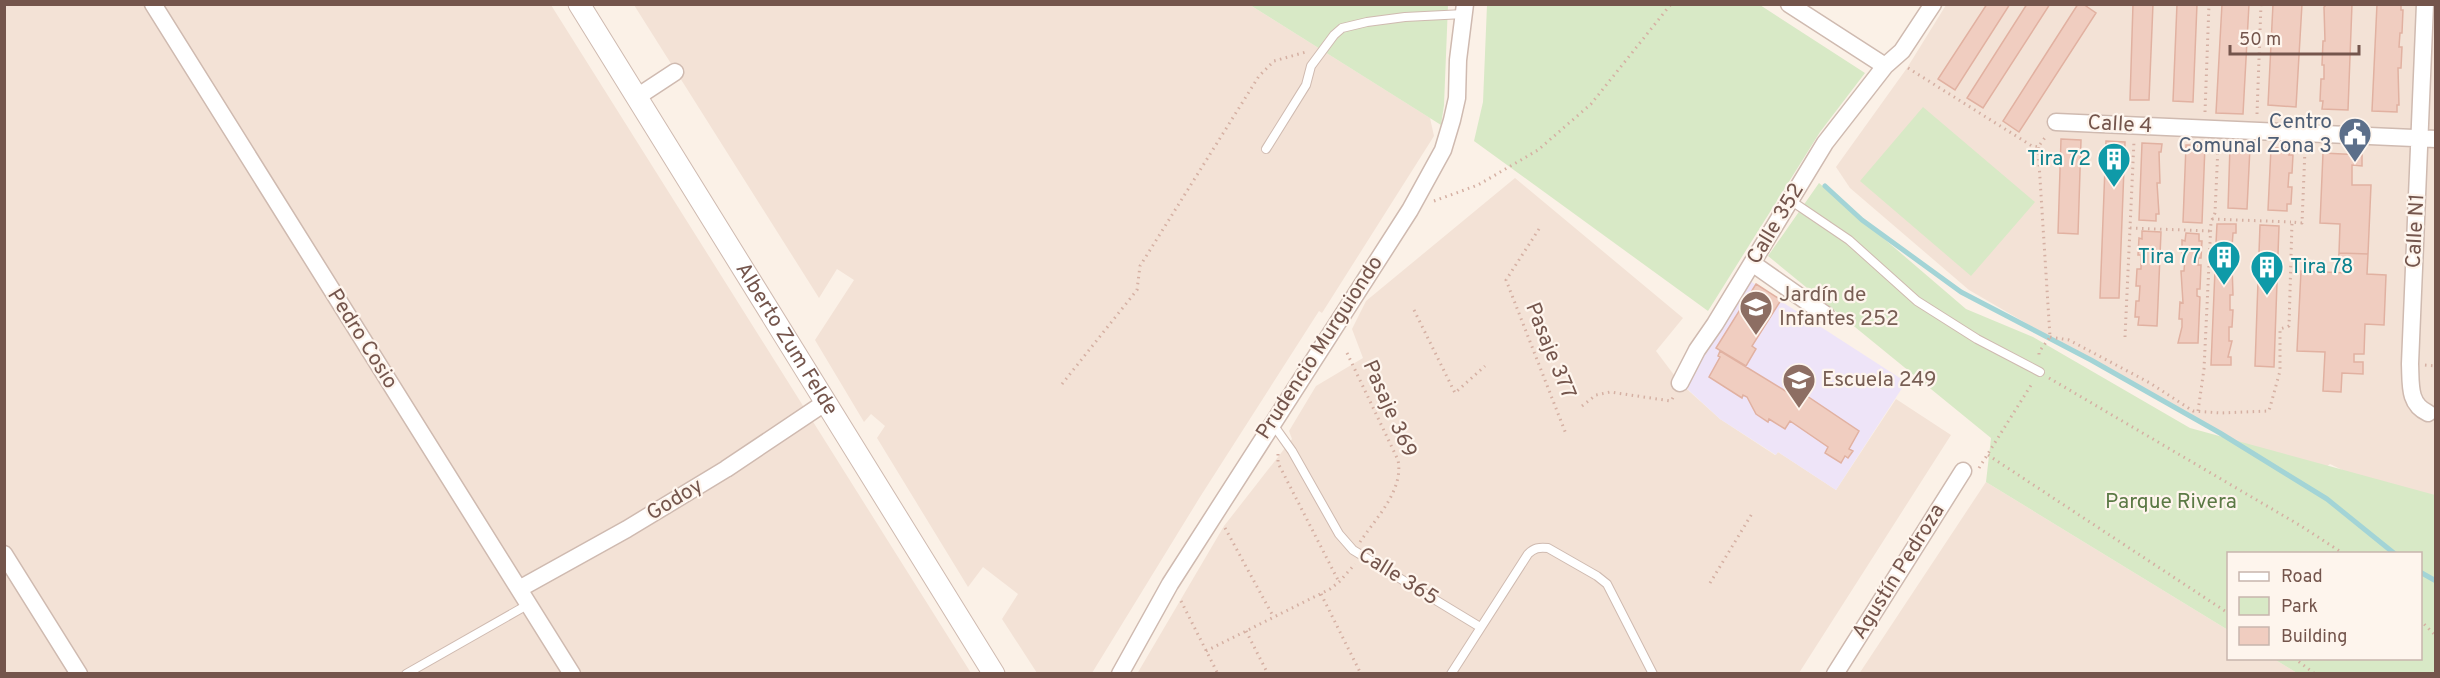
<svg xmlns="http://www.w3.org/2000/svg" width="2440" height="678" font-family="Overpass,sans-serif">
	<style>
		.residential { fill: #f3e2d6 }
		.education { fill: #eee4f8 }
		.green { fill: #d8e9c6 }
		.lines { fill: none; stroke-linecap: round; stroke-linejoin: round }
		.stream { stroke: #a3d4d6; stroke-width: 5 }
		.building { fill: #f0cdc0; stroke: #e1b1a1; stroke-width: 1.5 }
		.service-casing { stroke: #cfbab0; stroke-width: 10 }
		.minor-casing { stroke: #cfbab0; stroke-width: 19 }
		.tertiary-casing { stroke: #cfbab0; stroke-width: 23 }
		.path { stroke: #d5b0a3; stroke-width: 3; stroke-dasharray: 1.5 4.5; stroke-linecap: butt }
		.service { stroke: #fff; stroke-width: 8 }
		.minor { stroke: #fff; stroke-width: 16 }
		.tertiary { stroke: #fff; stroke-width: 21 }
		.labels { text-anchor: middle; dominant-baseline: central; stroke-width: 4.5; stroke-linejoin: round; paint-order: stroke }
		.service-label { font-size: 21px; fill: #4e5e75; stroke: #fef5ed; text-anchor: end }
		.street-label { font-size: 21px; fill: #74554c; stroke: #fef5ed }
		.culture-label { font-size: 21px; fill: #0d838f; stroke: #fef5ed; text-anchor: end }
		.education-label { font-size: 21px; fill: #785e54; stroke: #fef5ed; text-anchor: start }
		.park-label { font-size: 21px; fill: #5b7945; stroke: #fef5ed }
	</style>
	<rect width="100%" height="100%" fill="#fbf1e7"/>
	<path class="residential" d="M4,5H551L971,673H5Z
		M634,5H1250L1430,118L1434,136L1322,313L1319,311L1200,497L1092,673H1037L1002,619L1018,594L983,567L968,587L877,438L885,426L871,414L864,422L815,340L854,280L837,269L819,298Z
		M1946,5H2435V509L2428,512L2330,464L2313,477L2193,420L1969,290L1850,188L1836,167L1907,68Z
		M1515,178L1683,318L1656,351L1680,383L1720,419L1775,455L1778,452L1836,490L1896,399L1951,435L1799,673L1137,674L1224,526L1292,439L1289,431L1316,386L1363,358L1352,329L1366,301Z
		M1986,482L2228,630V658L2274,659L2297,673L1859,674Z"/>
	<path class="education" d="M1750,281L1906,382L1836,490L1778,452L1776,455L1720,419L1683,385Z"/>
	<path class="green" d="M1250,5H1448L1444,105L1441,125Z
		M1487,5H1760L1865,73L1820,132L1708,311L1474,141L1483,102Z
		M1923,107L2035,202L1971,276L1860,181Z
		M1819,183L1966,309L2033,337L2190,428L2435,495V673H2297L2274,659L2420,658V554H2228V630L1986,482L1991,438L1768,256Z"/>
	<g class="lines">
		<path class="stream" d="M1825,186L1862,220L1961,292L2091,360L2220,433L2327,499L2395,554
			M2420,572L2436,581"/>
	</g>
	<path class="building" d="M1987,4H2010L1955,90L1938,79Z
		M2027,4H2050L1983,108L1967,98Z
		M2078,4H2083L2096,13L2019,132L2003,121Z
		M2133,4H2153L2149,100H2130Z
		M2177,4H2197L2193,102L2173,101Z
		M2222,4H2249L2243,114L2216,113Z
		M2273,4H2302L2296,107L2268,105Z
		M2327,4H2352L2348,110L2322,109L2323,101H2320L2321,79H2324V65H2322L2323,41H2325L2324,7Z
		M2377,4H2401V10H2403L2402,33H2400L2399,47H2402L2401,68H2398L2399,105H2397V112L2372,111Z
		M2061,139L2081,140L2078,234L2058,233Z
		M2106,141L2125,142L2119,298H2100Z
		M2142,143L2162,144L2161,152H2159L2160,183H2157L2159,214H2156V221L2139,220Z
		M2186,145H2205L2202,223L2183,222Z
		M2230,146L2250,147L2247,209L2228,208Z
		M2271,148H2290L2289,155H2293L2292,173H2289L2288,187H2292L2291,204H2287V211L2268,210Z
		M2323,153L2362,155V166L2352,165V185H2371L2368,254L2339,253L2340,224L2320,223Z
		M2217,224H2236V233H2233L2232,247H2235V264H2232L2233,295H2230V310H2233L2232,327H2229V341H2232L2228,357H2231V365H2211L2215,270H2218V263H2215Z
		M2260,225L2279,226L2274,367L2255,366Z
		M2142,231L2161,232L2157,326L2138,325L2139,317H2135L2136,301H2139L2140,286H2136L2137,269H2141V255H2138L2139,238L2142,239Z
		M2186,233L2199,234V241H2202L2201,258H2198V265H2201L2200,289H2197V296L2200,297L2198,343H2178L2182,327V319H2179L2180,302L2183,303L2181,271H2184L2185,257H2182V240L2185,241Z
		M2339,253L2368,254L2367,274L2386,275L2384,325L2365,324L2364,354H2354V362H2363V374L2342,373L2341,392L2323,391L2325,352L2297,351L2301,271L2347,273V263H2338Z
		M1756,284L1781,300L1752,346L1756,349L1746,366L1716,348Z
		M1720,351L1787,392L1792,386L1859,431L1849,449L1853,451L1848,458L1845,456L1841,463L1825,453L1828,447L1790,421L1785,429L1769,419L1768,422L1756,414L1747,397L1743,395L1742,398L1709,377L1720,357L1718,356Z"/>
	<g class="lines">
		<defs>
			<path id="service" d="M1266,149L1306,85L1311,66L1334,35L1342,28L1367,22L1405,17L1464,14
				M1790,200L1849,240L1917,301L1977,339L2040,372
				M1272,423L1292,451L1339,534L1353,550L1480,627
				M406,674L529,604
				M1451,674L1528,554C1534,548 1539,547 1548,548L1597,576L1607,584L1653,674"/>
			<path id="minor" d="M153,4L572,674
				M1789,4L1885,66
				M2425,4L2410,364C2411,384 2408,404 2428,413
				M637,97L675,72
				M2056,122L2436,139
				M1752,263L1826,315
				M1680,383L1697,350L1715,324L1825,143L1885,66L1902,51L1933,4
				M4,554L79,674
				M519,589L627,529L726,469L826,402
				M1120,674L1170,584L1410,210L1443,150L1452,120L1457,98L1458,60L1465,4
				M1835,674L1963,471"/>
			<g id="tertiary">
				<path id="s1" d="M579,4L994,674"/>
			</g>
		</defs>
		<use href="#service" class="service-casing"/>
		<use href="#minor" class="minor-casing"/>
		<use href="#tertiary" class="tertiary-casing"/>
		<path class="path" d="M1908,68L2032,146L2038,147L2047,135
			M2205,112L2209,4
			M2257,114L2261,4
			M2038,147L2050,337L2039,352V357
			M1434,201L1478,185L1538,150L1591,104L1671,4
			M2212,219L2291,222
			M2130,228L2210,231
			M1539,229L1506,280L1566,434
			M1414,310L1455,393L1485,366
			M2050,337L2069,340L2150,383L2193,411L2221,413L2269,411L2280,371V329L2289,326L2292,222L2302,223L2305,149
			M2125,337L2134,141
			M1347,353L1398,460C1404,490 1376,518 1360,542
			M2425,365L2436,366
			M2049,378L2301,526L2344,554
			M1062,384L1137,290L1140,266L1259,76L1274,61L1306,52
			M1582,406L1596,395L1610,392L1671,401L1674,396
			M2198,411L2204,369L2211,222L2215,213L2218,146
			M1278,454V463L1339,582
			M1988,455L2228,613
			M1979,468L2033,382
			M1225,528L1273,616
			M1710,583L1753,512
			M1321,594L1361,674
			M1181,601L1218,674
			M2420,620L2436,636
			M1246,631L1268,674
			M1206,651L1330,589L1339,582L1355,564
			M2294,658L2315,674"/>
		<use href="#service" class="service"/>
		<use href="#minor" class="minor"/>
		<use href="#tertiary" class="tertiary"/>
	</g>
	<defs>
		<symbol id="civic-pin" viewBox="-11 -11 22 30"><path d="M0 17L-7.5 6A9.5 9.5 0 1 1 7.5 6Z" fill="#5c6f8a" stroke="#fef5ed"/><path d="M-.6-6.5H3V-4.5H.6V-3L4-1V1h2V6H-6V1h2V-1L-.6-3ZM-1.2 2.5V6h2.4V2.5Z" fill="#fff"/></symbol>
		<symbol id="building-pin" viewBox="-11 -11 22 30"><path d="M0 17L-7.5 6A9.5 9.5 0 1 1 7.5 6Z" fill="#0f9aa8" stroke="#fef5ed"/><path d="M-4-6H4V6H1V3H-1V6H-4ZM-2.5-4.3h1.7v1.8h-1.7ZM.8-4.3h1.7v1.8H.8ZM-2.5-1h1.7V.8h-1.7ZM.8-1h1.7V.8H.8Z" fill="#fff"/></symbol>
		<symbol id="school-pin" viewBox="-11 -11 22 30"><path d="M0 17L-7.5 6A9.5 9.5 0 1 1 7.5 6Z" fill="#8d6e63" stroke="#fef5ed"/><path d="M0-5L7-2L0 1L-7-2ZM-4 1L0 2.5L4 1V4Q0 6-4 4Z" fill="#fff"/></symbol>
	</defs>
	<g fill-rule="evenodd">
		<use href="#civic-pin" x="2336" y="115" width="38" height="52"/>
		<use href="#building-pin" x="2095" y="140" width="38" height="52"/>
		<use href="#building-pin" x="2205" y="238" width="38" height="52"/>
		<use href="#building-pin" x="2248" y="248" width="38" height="52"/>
		<use href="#school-pin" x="1737" y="288" width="38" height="52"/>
		<use href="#school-pin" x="1780" y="361" width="38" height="52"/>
	</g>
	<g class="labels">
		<g class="service-label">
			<text x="2332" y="122">Centro<tspan x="2332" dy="24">Comunal Zona 3</tspan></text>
		</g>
		<g class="street-label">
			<text transform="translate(2120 125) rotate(3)">Calle 4</text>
			<text transform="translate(1776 224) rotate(-59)">Calle 352</text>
			<text transform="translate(2416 231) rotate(-87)">Calle N1</text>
			<text transform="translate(362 339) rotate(58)">Pedro Cosio</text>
			<text stroke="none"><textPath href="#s1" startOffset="394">Alberto Zum Felde</textPath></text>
			<text transform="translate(1320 348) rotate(-57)">Prudencio Murguiondo</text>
			<text transform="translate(1550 351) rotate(68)">Pasaje 377</text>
			<text transform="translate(1389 409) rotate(66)">Pasaje 369</text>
			<text transform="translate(675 500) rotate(-31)">Godoy</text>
			<text transform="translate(1899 572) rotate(-58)">Agustín Pedroza</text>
			<text transform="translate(1398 577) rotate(32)">Calle 365</text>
		</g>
		<g class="culture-label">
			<text x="2091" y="159">Tira 72</text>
			<text x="2201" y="257">Tira 77</text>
			<text x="2290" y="267" text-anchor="start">Tira 78</text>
		</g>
		<g class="education-label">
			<text x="1779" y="295">Jardín de<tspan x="1779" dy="24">Infantes 252</tspan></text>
			<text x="1822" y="380">Escuela 249</text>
		</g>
		<g class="park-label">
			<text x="2171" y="502">Parque Rivera</text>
		</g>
	</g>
	<rect width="2440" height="678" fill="none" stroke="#74554c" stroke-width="12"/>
	<rect x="2227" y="552" width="195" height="108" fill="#fef5ed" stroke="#c7b5ad" stroke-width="1.5"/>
	<rect x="2239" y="572" width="30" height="9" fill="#ffffff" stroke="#c7b5ad" stroke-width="1.5"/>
	<text x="2281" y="582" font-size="18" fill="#74554c">Road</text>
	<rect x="2239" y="597" width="30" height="18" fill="#d8e9c6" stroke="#c7b5ad" stroke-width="1.5"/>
	<text x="2281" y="612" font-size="18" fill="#74554c">Park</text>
	<rect x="2239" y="627" width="30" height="18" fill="#f0cdc0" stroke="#c7b5ad" stroke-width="1.5"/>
	<text x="2281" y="642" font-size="18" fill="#74554c">Building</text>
	<path d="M2230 45v9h129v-9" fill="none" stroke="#74554c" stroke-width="3"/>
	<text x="2239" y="45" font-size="18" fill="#74554c" stroke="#fef5ed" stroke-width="4.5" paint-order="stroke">50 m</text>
</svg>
